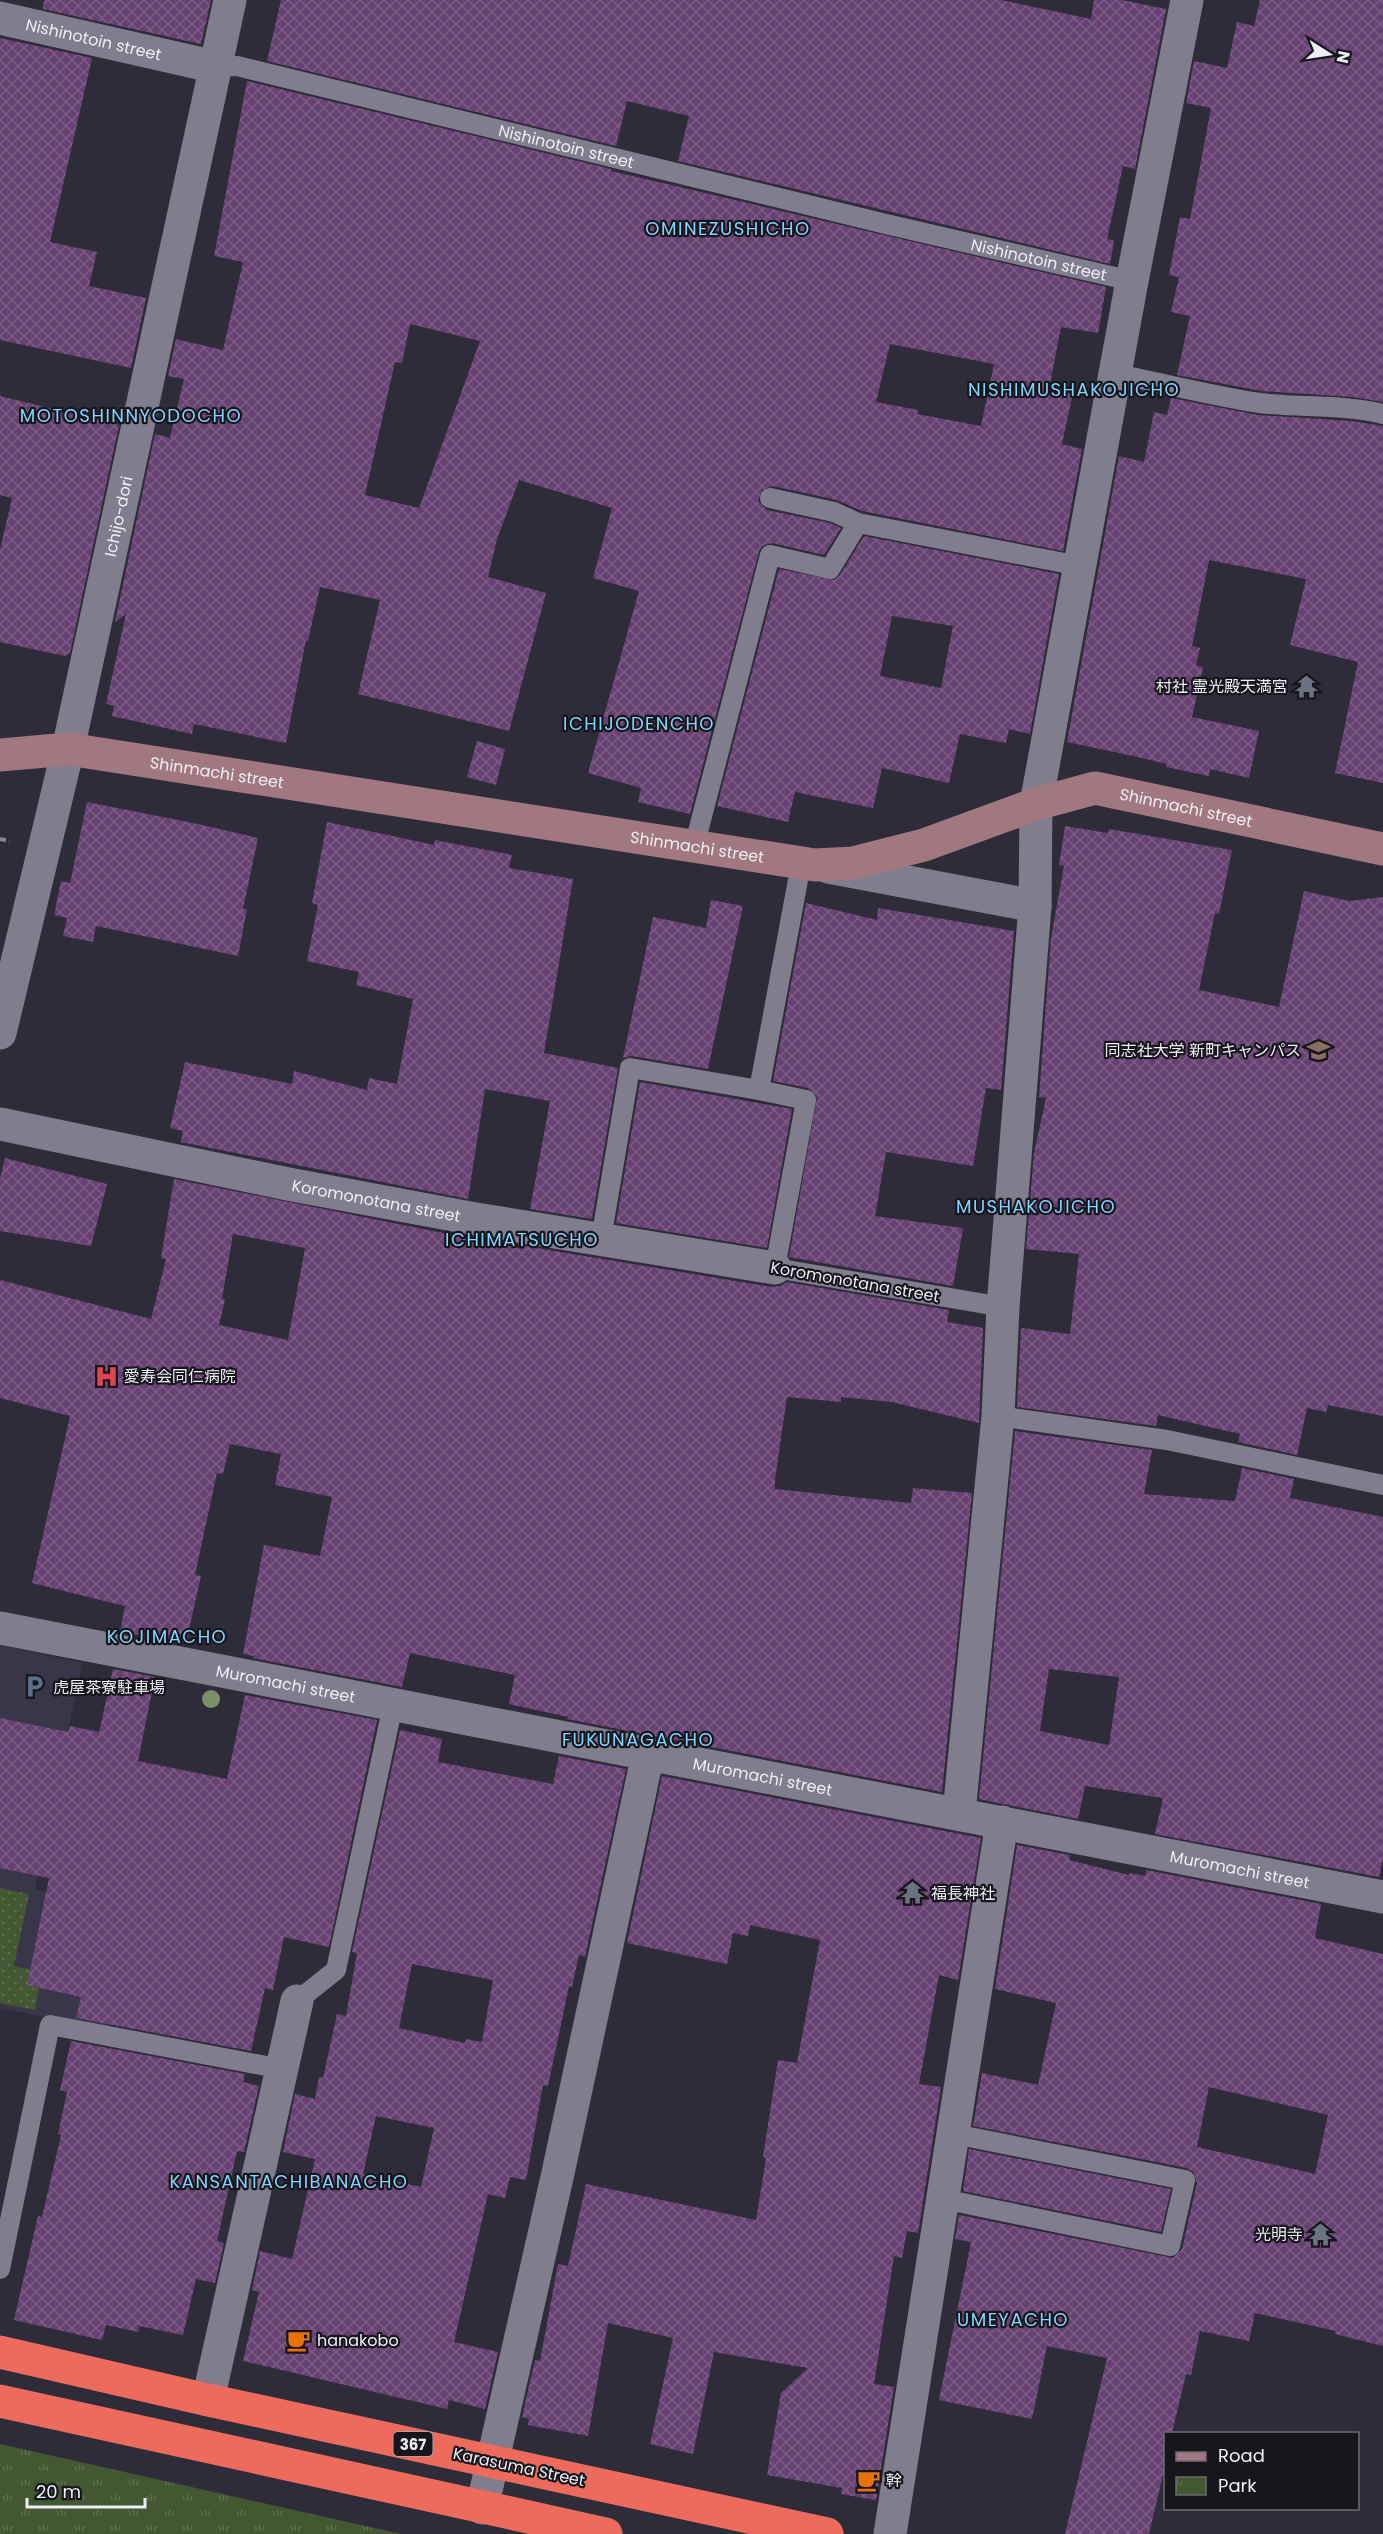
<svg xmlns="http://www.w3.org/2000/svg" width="1383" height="2534" font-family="Poppins,'Noto Sans JP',sans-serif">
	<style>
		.built { fill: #3a364a }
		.grass { fill: url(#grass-dots) }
		.park { fill: url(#park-tufts) }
		.building { fill: url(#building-cross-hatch); fill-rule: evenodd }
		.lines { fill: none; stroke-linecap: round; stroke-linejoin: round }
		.path { stroke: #878591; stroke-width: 4; stroke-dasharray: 6 3; stroke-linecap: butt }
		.lane { stroke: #807d8d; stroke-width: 20 }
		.street { stroke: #807d8d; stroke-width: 33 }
		.secondary { stroke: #a1787f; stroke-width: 33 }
		.highway { stroke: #ed6b5d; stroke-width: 33 }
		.tree { fill: #7a916a }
		.labels { text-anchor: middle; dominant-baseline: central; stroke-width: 4.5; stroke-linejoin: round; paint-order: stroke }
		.shield { fill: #17161c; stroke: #aeacb5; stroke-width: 1.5 }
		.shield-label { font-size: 15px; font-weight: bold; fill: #eeedf6 }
		.street-label { font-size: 16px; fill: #eeedf6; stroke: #17161c }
		.poi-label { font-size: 16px; fill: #eeedf6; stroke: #17161c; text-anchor: start }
		.neighbourhood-label { font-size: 18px; letter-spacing: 1.5px; fill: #82d4fe; stroke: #17161c }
	</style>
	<defs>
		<pattern id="grass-dots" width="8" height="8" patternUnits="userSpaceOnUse" patternTransform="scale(1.5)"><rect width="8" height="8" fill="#445733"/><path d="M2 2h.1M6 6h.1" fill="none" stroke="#5f6f51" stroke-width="1.8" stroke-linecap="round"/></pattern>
		<pattern id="park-tufts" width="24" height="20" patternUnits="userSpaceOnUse" patternTransform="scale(1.5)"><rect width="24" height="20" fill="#445733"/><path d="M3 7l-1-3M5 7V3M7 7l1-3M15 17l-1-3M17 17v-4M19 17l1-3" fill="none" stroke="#5f6f51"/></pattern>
		<pattern id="building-cross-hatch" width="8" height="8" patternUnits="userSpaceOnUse" patternTransform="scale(1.5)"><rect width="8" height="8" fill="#664171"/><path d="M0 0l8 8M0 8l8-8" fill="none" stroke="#7c5d86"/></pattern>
	</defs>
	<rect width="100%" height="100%" fill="#2f2c3a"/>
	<path class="built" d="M0,1645L82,1663L35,1889L135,1910L109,2030L0,2008Z"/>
	<path class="grass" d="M0,1888L29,1894L14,1966L42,1972L35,2010L0,2003Z"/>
	<path class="park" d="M0,2444L401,2534H0Z"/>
	<path class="building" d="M44,0H211L201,44L43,9Z
		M281,0H1001L1091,19L1094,0H1122L1166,9L1135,169L1123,166L1107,239L1114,240L1110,264L678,161L689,116L627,101L616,146L267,61Z
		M1260,0H1383V402L1353,397L1262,391L1177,375L1190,316L1171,312L1179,277L1169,275L1180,217L1190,219L1211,108L1186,103L1194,61L1227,68L1237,22L1254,26Z
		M0,38L92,58L50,242L97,252L89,286L146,298L131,368L0,340Z
		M247,81L611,169V171L1106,287L1098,333L1061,327L1049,389L1073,393L1062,444L1082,449L1063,551L862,511L837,500L773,486L762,490L758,501L767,510L830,523L841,528L824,555L772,543L762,546L759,551L690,814L638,802L641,788L588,773L639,591L593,578L612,508L519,480L497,539L488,577L546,593L509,731L358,694L380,600L320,587L308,641L306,640L286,743L194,724L192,734L112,716L114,706L106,704L126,614L115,622L155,434L170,438L184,379L168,376L176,339L223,350L243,262L214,256ZM410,324L480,341L419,508L365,495L395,362L402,363ZM890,344L994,364L981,426L917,414L918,410L876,402Z
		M0,396L119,425L70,653L65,656L0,642V550L12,498L0,495Z
		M1171,398L1258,415L1351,421L1383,426V783L1335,773L1358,662L1290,645L1306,579L1209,560L1192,646L1200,648L1196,665L1203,667L1192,717L1259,731L1249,778L1210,769L1209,776L1166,767L1167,764L1138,757L1067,742L1119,456L1144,462L1154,412L1167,415Z
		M864,536L1059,574L1030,734L1009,729L1006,743L960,734L949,783L882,768L873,808L795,792L788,822L717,806L779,569L834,580L840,575ZM892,616L953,626L941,688L880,676Z
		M477,741L505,749L496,785L467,777Z
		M87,802L198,824L258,838L243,909H247L238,956L96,926L93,942L63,936L67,918L54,915L61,881L70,883Z
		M327,822L434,845L435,840L512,855L509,868L573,879L544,1053L618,1068L592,1219L530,1209L550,1101L485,1089L468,1199L181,1142L183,1131L170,1128L185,1062L292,1084L294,1071L367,1090L369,1078L397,1084L413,999L356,985L359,972L307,961L318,905L312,903Z
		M1065,826L1108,833L1109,829L1232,850L1219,914L1215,913L1199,990L1279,1007L1304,891L1349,901L1383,897V1416L1328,1405L1326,1412L1307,1408L1297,1455L1238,1442L1240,1434L1158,1415L1156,1426L1017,1407L1021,1328L1070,1334L1079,1254L1026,1249L1034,1153L1046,1098L1039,1097L1051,938L1064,866L1059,865Z
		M711,900L743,906L708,1069L632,1056L623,1058L653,917L706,928Z
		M806,903L877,920L878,908L1014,931L1001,1090L986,1088L973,1166L886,1152L875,1216L963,1228L953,1286L789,1257L817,1097L808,1088L773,1081Z
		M640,1082L792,1109L767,1248L616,1223Z
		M5,1158L107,1184L91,1246L0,1231V1179Z
		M174,1179L523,1249L524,1246L772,1287L781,1286L786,1282L949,1310L947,1322L983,1328L979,1423L892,1402L841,1397V1402L787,1397L775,1479V1489L911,1503L913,1488L972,1493L942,1792L567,1719L568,1717L509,1704L515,1675L410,1653L402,1687L253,1658L254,1656L243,1654L264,1545L320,1556L332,1497L275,1485L281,1454L230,1444L223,1474L217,1473L195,1575L201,1576L186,1643L120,1632L125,1606L32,1583L70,1416L0,1398V1280L151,1319L166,1259L161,1258ZM233,1234L305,1248L288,1340L219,1325L225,1300L222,1299Z
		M1015,1431L1152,1450L1144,1494L1235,1501L1242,1468L1294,1479L1290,1498L1383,1517V1858L1379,1877L1155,1834L1163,1798L1085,1786L1078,1819L979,1799ZM1049,1669L1119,1677L1109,1745L1040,1731Z
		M113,1669L155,1677L138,1761L227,1779L245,1695L377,1720L329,1947L284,1937L273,1990L265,1988L251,2051L76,2018L81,1997L27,1985L49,1878L0,1868V1718L68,1732L70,1726L99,1732Z
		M400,1730L442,1739L438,1762L553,1784L559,1756L626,1769L585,1957L579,1955L572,1987L569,1986L548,2086L543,2085L526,2180L510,2177L505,2198L488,2194L454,2342L498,2352L485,2409L449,2400L447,2409L243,2361L259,2292L252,2290L260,2251L292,2259L315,2159L283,2152L295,2094L315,2099L319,2077L323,2078L337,2014L346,2016L357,1953L352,1952ZM412,1964L493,1980L482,2042L466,2039L465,2043L399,2028ZM376,2116L434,2128L421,2187L363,2174Z
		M662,1776L981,1838L958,1980L939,1975L919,2084L941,2087L918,2233L907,2231L902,2258L894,2256L874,2384L894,2387L876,2500L841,2494L842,2488L767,2475L781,2393L808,2368L714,2352L693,2454L650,2444L673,2338L608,2323L588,2436L528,2425L529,2419L522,2417L535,2360L540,2361L558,2264L568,2266L586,2184L756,2220L766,2158L763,2157L778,2060L797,2063L820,1940L750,1925L748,1936L733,1933L727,1964L627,1943Z
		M1017,1845L1070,1855L1069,1860L1129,1875V1873L1145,1876L1146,1870L1321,1904L1315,1938L1383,1954V2346L1335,2334L1336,2331L1255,2313L1249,2341L1200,2331L1191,2375L1186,2374L1172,2433H1166V2462L1149,2534H1065L1107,2358L1047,2346L1032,2419L939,2400L971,2242L955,2239L959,2215L1173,2258L1182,2249L1197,2183L1193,2172L1187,2168L973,2126L982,2073L1038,2085L1056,2003L995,1989ZM1209,2087L1328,2115L1315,2174L1197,2147Z
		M71,2041L245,2074L243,2082L259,2086L244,2152L237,2151L217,2241L224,2243L215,2283L196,2279L183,2335L139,2326L138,2332L106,2325L102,2340L14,2320L38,2216L42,2217L61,2135L58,2134L67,2092L60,2090Z
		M969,2149L1171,2189L1161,2232L963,2191Z"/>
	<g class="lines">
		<path class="path" d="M0,839L9,841"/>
		<g class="lane">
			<path id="s1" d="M216,67L237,66L886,224L1132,281"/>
			<path d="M1116,374C1163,383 1212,396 1260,403C1301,408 1342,404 1383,414"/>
			<path d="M770,498L834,512L858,523L1080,566"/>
			<path d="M694,847L770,555L830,569L858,523"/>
			<path d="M801,864L759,1090L806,1100L775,1268L1003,1307"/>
			<path d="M601,1239L630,1068L759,1090"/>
			<path d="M998,1416L1167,1440L1383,1485"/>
			<path d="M297,2001L336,1970L393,1705"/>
			<path d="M943,2199L1170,2246L1185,2180L954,2134"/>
			<path d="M0,2269L50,2025L282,2069"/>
		</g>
		<g class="street">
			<path id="s2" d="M0,18L216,67"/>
			<path d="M828,867L1035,906"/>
			<path id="s3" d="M0,1033L68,749L230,0"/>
			<path id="s4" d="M0,1124L288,1184L470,1218L775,1268"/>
			<path id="s5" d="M0,1628L1383,1897"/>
			<path d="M959,1813L998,1416L1003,1307L1035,906L1036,804L1132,281L1187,0"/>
			<path d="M208,2400L297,2001"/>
			<path d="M482,2508L558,2173L648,1754"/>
			<path d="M890,2534L1002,1822"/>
		</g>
		<path class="secondary" id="s6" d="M0,755L68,749L815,865L853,863L924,845L1036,804L1095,788L1383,849"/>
		<path class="highway" d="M0,2352L208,2400L827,2534
			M0,2401L606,2534"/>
	</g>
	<circle class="tree" cx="211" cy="1699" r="9"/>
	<defs>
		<symbol id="temple-bare" viewBox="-9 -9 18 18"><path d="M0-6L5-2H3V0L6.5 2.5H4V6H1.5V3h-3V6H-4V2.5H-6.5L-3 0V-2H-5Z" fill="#6b7280" stroke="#17161c" stroke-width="2.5" paint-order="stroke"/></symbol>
		<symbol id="university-bare" viewBox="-9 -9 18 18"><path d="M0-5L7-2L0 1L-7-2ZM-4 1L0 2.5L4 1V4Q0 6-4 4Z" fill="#8d6e63" stroke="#17161c" stroke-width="2.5" paint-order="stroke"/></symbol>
		<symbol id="hospital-bare" viewBox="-9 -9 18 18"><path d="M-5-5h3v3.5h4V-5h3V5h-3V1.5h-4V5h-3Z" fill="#e0444e" stroke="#17161c" stroke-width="2.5" paint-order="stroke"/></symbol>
		<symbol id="parking-bare" viewBox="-9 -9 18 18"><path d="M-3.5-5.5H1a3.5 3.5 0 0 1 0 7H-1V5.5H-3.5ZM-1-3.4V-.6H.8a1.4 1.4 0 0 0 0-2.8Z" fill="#5c6f8a" stroke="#17161c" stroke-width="2.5" paint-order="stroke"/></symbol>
		<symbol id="cafe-bare" viewBox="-9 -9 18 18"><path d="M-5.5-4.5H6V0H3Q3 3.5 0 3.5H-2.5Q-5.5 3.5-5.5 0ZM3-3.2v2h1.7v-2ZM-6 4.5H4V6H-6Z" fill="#e8710a" stroke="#17161c" stroke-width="2.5" paint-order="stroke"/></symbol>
	</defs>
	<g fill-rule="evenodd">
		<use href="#temple-bare" x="1290" y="670" width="33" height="33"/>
		<use href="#university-bare" x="1302" y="1034" width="33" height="33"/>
		<use href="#hospital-bare" x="90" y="1360" width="33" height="33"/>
		<use href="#parking-bare" x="18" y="1670" width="33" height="33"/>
		<use href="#temple-bare" x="896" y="1876" width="33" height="33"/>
		<use href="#temple-bare" x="1304" y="2218" width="33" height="33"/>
		<use href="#cafe-bare" x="282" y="2324" width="33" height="33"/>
		<use href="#cafe-bare" x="852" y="2464" width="33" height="33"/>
	</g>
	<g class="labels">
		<rect class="shield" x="393.5" y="2432" width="39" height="24" rx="4.5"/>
		<g class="shield-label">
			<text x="413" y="2444">367</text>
		</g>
		<g class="street-label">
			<text stroke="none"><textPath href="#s2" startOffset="96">Nishinotoin street</textPath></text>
			<text stroke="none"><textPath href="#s1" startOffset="360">Nishinotoin street</textPath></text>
			<text stroke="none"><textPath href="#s1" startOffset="846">Nishinotoin street</textPath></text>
			<text stroke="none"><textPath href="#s3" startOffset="530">Ichijo-dori</textPath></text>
			<text stroke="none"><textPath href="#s6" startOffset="219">Shinmachi street</textPath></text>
			<text stroke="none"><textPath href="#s6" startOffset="1209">Shinmachi street</textPath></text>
			<text stroke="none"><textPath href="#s6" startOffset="705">Shinmachi street</textPath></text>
			<text stroke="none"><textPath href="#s4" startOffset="384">Koromonotana street</textPath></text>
			<text transform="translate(855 1282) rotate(10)">Koromonotana street</text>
			<text stroke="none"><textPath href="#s5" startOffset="291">Muromachi street</textPath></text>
			<text stroke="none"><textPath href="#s5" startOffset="777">Muromachi street</textPath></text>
			<text stroke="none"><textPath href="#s5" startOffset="1263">Muromachi street</textPath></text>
			<text transform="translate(519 2467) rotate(12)">Karasuma Street</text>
		</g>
		<g class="poi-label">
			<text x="1288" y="686" text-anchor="end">村社 霊光殿天満宮</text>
			<text x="1301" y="1050" text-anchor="end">同志社大学 新町キャンパス</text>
			<text x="124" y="1376">愛寿会同仁病院</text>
			<text x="53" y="1687">虎屋茶寮駐車場</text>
			<text x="931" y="1893">福長神社</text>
			<text x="1303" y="2234" text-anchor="end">光明寺</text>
			<text x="317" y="2340">hanakobo</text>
			<text x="886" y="2480">幹</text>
		</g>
		<g class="neighbourhood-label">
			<text x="728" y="228">OMINEZUSHICHO</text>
			<text x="1074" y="389">NISHIMUSHAKOJICHO</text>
			<text x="131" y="415">MOTOSHINNYODOCHO</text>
			<text x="639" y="723">ICHIJODENCHO</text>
			<text x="1036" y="1206">MUSHAKOJICHO</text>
			<text x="522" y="1239">ICHIMATSUCHO</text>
			<text x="167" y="1636">KOJIMACHO</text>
			<text x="638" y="1739">FUKUNAGACHO</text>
			<text x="289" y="2181">KANSANTACHIBANACHO</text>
			<text x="1013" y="2319">UMEYACHO</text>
		</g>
	</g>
	<rect x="1164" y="2432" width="195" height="78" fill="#17161c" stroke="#6d6c73" stroke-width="1.5"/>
	<rect x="1176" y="2452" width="30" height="9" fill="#a1787f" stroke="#6d6c73" stroke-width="1.5"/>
	<text x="1218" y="2462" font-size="18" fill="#eeedf6">Road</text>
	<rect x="1176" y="2477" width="30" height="18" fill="url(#park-tufts)" stroke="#6d6c73" stroke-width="1.5"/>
	<text x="1218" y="2492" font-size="18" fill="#eeedf6">Park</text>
	<g transform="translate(1329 54) rotate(102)" stroke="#17161c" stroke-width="4.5" paint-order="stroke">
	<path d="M0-4.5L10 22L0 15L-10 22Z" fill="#eeedf6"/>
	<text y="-9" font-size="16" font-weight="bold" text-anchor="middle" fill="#eeedf6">N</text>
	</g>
	<path d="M27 2498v9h118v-9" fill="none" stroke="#eeedf6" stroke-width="3"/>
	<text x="36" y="2498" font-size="18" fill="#eeedf6" stroke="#17161c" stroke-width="4.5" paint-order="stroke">20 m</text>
</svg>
